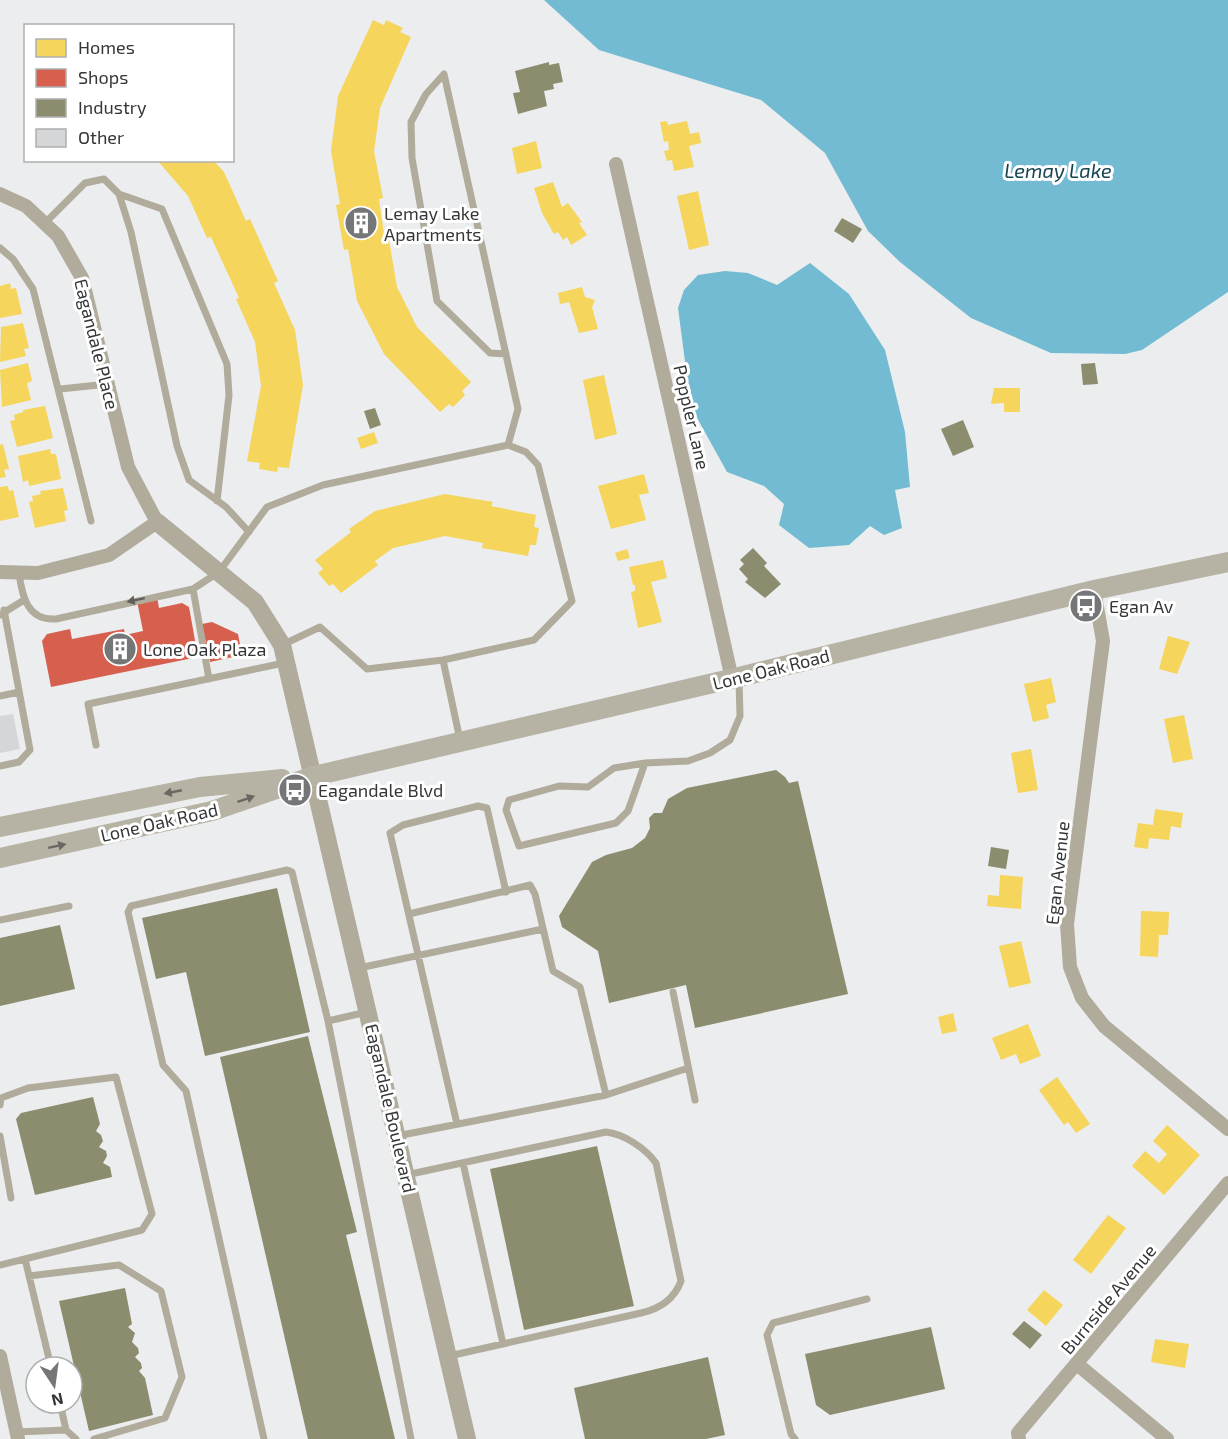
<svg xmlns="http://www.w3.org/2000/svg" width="1228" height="1439" font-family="'Exo 2',sans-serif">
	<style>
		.water { fill: #73bbd2 }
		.homes { fill: #f6d55c }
		.shops { fill: #d6604d }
		.industry { fill: #8c8c6e }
		.building { fill: #d5d6d8 }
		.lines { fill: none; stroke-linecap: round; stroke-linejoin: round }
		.service { stroke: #b0ab9b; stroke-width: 7 }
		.minor { stroke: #b0ab9b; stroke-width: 14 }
		.tertiary { stroke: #b0ab9b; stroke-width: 18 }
		.secondary { stroke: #b6b2a4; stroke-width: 20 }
		.oneway { fill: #605f5a }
		.oneway2 { fill: #696863 }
		.labels { text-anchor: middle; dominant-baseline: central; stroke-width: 6; stroke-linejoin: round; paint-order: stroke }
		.poi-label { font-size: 18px; fill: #353637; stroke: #fff; text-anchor: start }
		.street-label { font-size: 18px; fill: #353637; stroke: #fff }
		.water-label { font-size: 20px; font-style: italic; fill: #174451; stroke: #fff }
	</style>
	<rect width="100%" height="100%" fill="#ebedef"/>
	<path class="water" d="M544,0H1228V292L1142,350L1125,354L1051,353L971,318L900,262L868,231L825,153L761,100L599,50Z
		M810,263L849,294L885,350L905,432L910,487L895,490L902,528L884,535L870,526L849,545L809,548L779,525L784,504L764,486L727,472L691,407L678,308L684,290L698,275L725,271L748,273L777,285Z"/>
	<path class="homes" d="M373,20L384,25L386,20L403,28L400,32L411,37L380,108L374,151L383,198L379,199L385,241L389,240L397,287L417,327L471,382L462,391L465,395L453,407L449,404L440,412L384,354L357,301L348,249L344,250L336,205L340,204L331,151L338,96Z
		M667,121L668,125L687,121L690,134L699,132L701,143L689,146L694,167L674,171L672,160L667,161L664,151L669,150L668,141L664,142L660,122Z
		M536,141L542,168L517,174L512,148Z
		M157,160H213L224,172L246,221L250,219L278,281L274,283L295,330L303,385L289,468L278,467L277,472L259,469L260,463L247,461L261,386L255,342L236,299L239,298L211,237L207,238L188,196Z
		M553,182L562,207L568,203L582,222L579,223L587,235L571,245L567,237L563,240L558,232L554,234L542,213L534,188Z
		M698,191L709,245L689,250L677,196Z
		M10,283L11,289L16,288L22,314L0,318V286Z
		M582,287L585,297L595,300L592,307L598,329L579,333L569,302L560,304L558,293Z
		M23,323L29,348L24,349L26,356L0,362L1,327Z
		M28,363L32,381L27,383L31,400L2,407L0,370Z
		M604,375L617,434L595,440L583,380Z
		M994,388H1020V412H1004V403L991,404Z
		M45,406L53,438L17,447L10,421L15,420L14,415L23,412V410Z
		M374,432L378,443L361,449L357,438Z
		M3,444L9,469L4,470L6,477L0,478V445Z
		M50,449L51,454H56L61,479L29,486L28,480L23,482L18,456Z
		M644,474L649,493L639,495L646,520L611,529L598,486Z
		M8,486L9,491L13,490L19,517L0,521V487Z
		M63,488L68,510L64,511L66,521L35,528L29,502L33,501L32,496L41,494L40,491Z
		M445,494L493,502L491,506L536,515L534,527L539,528L536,545H530L528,556L482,548L483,543L445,536L393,548L375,561L378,565L341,593L333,584L329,586L318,573L323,569L315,560L351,532L349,529L375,511Z
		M627,549L630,558L618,561L615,553Z
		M663,560L667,578L651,582L662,622L638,628L631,592L635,591V585H633L629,567Z
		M1168,636L1190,642L1177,674L1159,669Z
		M1051,678L1056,702L1046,705L1049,718L1033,722L1024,684Z
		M1184,715L1193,759L1173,763L1164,719Z
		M1031,749L1038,790L1018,793L1011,753Z
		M1155,809L1183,813L1181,828L1171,826L1169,840L1149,838L1148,849L1134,847L1138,823L1153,825Z
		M1000,875L1023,877L1021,909L987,906L988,895L999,896Z
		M1141,911L1169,912L1168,935H1159L1158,957L1140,956Z
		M1021,941L1031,983L1009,988L999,946Z
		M953,1013L957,1031L942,1034L938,1017Z
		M1028,1024L1041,1056L1020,1064L1016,1054L1001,1060L992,1038Z
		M1057,1077L1090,1124L1076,1133L1068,1122L1064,1125L1039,1090Z
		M1167,1125L1200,1155L1164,1195L1132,1166L1145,1151L1159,1163L1167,1154L1153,1141Z
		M1108,1215L1126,1228L1091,1274L1073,1260Z
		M1044,1290L1063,1305L1046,1326L1027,1310Z
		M1155,1339L1189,1344L1185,1368L1151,1362Z"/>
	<path class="shops" d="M157,597L159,608L182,603L189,607L198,657L51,687L42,641L47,634L70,629L72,639L124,629L125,635L143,631L137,601Z
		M212,622L238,634L242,655L210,662L202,624Z"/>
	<path class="industry" d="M549,62V65L559,63L563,82L553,84L554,89L544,91L547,106L518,114L513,93L520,92L515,71Z
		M842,218L862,229L853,243L834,231Z
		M1095,363L1098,384L1083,385L1081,364Z
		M375,408L381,425L370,429L364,411Z
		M963,420L974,447L953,456L941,429Z
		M753,548L767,563L764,566L781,584L765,598L745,582L748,579L739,569L744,564L740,560Z
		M776,770L785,777L789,783L798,781L848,994L695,1028L686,985L609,1003L598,951L562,927L559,916L592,862L606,855L632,848L645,838L650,828L649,818L654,813H662L668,799L687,788Z
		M991,847L1009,850L1006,869L988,866Z
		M277,888L310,1032L205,1056L186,972L156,979L142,918Z
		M60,925L75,989L0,1006V938Z
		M308,1036L357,1232L346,1235L395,1439H308L220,1057Z
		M93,1097L100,1124L96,1131L101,1135L103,1141L99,1147L106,1151L107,1156L103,1163L110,1167L112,1177L35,1195L16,1119L21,1113Z
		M597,1146L634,1306L524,1330L490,1169Z
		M125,1288L132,1324L128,1327L135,1333L132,1342L138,1348L139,1353L135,1357L141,1363L142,1368L139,1371L145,1378L153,1415L89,1431L59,1301Z
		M1024,1321L1042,1335L1030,1349L1012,1334Z
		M931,1327L945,1389L830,1415L816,1405L805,1354Z
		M708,1357L725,1435L706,1439H585L574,1388Z"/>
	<path class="building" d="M13,714L20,749L0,753V716Z"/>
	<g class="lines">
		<path class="service" d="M119,194L162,209L227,364L229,395L217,501
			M44,224L85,183L104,179L119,194L131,232L177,446L189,480L226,507L249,532
			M0,248L13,259L33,289L91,521
			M506,354L490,353L437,301L412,158L411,122L426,94L444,74L518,409L508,445
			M60,389L108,384
			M19,573C22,597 28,621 56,619L193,589L219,572L267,507L323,485L508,445L526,452L538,465L572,601L534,640L443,660L367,669L320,627L282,645
			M193,589L209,679
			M0,615L24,600
			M443,660L460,740
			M0,696L19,692
			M96,745L88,704L284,663
			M645,763L628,811L616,823L519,846L506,810L509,800L559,786L588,787L614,768L645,763L688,761L710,753L730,740L740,716L739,680
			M0,766L19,762L30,750L4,610
			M409,914L530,885L535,894L553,971L580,987L606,1095
			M0,920L69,906
			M359,968L543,929
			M673,992L695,1100
			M328,1021L367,1012
			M0,1105L1,1098L28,1088L116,1077L152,1214L142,1230L0,1265
			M457,1124L390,833L403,825L478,806L487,808L506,892
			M0,1136L11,1198
			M397,1136L606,1095L688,1068
			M463,1163L503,1344
			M406,1175L606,1132C624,1134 645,1148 656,1163L681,1281C674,1300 659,1309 641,1313L449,1356
			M25,1259L51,1367
			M29,1276L119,1265L161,1291L182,1377L165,1418L94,1439
			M60,1403L66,1430L76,1439
			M16,1432L66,1430
			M264,1439L186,1091L163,1065L128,912L131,906L287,870L292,872L328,1021L411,1439
			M795,1439L791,1434L767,1335L773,1323L867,1299"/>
		<path class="minor" d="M616,164L732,679
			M0,194L26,206L58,236L82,278L128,467L157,522L109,555L38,573L0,572
			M1094,590L1103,641L1067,924L1070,967L1082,998L1104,1026L1228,1129
			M0,1356L18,1439
			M1077,1364L1167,1439
			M1019,1439L1018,1433L1228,1183"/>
		<path class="tertiary" d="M157,522L255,602L282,645L467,1439"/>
		<path class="secondary" d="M0,827L200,787L282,779
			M0,858L212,811L314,776L739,677L1094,590L1228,562"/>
	</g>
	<defs><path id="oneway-solid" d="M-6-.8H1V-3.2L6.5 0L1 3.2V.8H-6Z" transform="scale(1.5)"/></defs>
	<use class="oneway" href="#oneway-solid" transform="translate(136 600) rotate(168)"/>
	<g class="oneway2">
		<use href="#oneway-solid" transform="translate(173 792) rotate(169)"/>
		<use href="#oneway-solid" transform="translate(246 799) rotate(-19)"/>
		<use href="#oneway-solid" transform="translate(57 846) rotate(-12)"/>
	</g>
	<defs>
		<symbol id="building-disc" viewBox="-11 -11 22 22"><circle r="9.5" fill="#757677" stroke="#fff"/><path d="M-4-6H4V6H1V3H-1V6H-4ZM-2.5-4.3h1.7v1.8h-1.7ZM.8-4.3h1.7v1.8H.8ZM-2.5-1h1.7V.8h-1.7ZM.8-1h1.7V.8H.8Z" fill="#fff"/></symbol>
		<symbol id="bus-disc" viewBox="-11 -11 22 22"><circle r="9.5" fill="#757677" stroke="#fff"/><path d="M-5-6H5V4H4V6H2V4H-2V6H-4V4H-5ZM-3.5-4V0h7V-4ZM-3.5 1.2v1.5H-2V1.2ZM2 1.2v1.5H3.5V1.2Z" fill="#fff"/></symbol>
	</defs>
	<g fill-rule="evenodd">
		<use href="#building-disc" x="342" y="204" width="38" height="38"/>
		<use href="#bus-disc" x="1067" y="587" width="38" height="38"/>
		<use href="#building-disc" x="101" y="630" width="38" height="38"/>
		<use href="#bus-disc" x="276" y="771" width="38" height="38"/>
	</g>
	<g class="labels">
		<g class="poi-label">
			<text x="384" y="213">Lemay Lake<tspan x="384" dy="21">Apartments</tspan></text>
			<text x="1109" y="606">Egan Av</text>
			<text x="143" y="649">Lone Oak Plaza</text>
			<text x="318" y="790">Eagandale Blvd</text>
		</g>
		<g class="street-label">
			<text transform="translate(97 344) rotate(76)">Eagandale Place</text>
			<text transform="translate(692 417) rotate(77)">Poppler Lane</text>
			<text transform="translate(771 669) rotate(-14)">Lone Oak Road</text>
			<text transform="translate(159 822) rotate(-13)">Lone Oak Road</text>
			<text transform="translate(1057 873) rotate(-84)">Egan Avenue</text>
			<text transform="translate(391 1108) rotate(77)">Eagandale Boulevard</text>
			<text transform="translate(1108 1299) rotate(-50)">Burnside Avenue</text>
		</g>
		<g class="water-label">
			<text x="1058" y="170">Lemay Lake</text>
		</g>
	</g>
	<rect x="24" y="24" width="210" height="138" fill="#ffffff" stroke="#aeafaf" stroke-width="1.5"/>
	<rect x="36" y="39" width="30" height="18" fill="#f6d55c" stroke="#aeafaf" stroke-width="1.5"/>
	<text x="78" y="54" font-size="18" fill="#353637">Homes</text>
	<rect x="36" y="69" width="30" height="18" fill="#d6604d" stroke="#aeafaf" stroke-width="1.5"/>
	<text x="78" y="84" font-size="18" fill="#353637">Shops</text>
	<rect x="36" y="99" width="30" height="18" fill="#8c8c6e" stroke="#aeafaf" stroke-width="1.5"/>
	<text x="78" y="114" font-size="18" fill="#353637">Industry</text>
	<rect x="36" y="129" width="30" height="18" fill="#d5d6d8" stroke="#aeafaf" stroke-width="1.5"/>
	<text x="78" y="144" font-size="18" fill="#353637">Other</text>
	<g transform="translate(54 1385) rotate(167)"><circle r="28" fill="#ffffff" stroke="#aeafaf" stroke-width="1.5"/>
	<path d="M0-4.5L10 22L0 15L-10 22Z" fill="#757677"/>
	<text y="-9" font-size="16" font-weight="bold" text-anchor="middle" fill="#353637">N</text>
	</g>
</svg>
